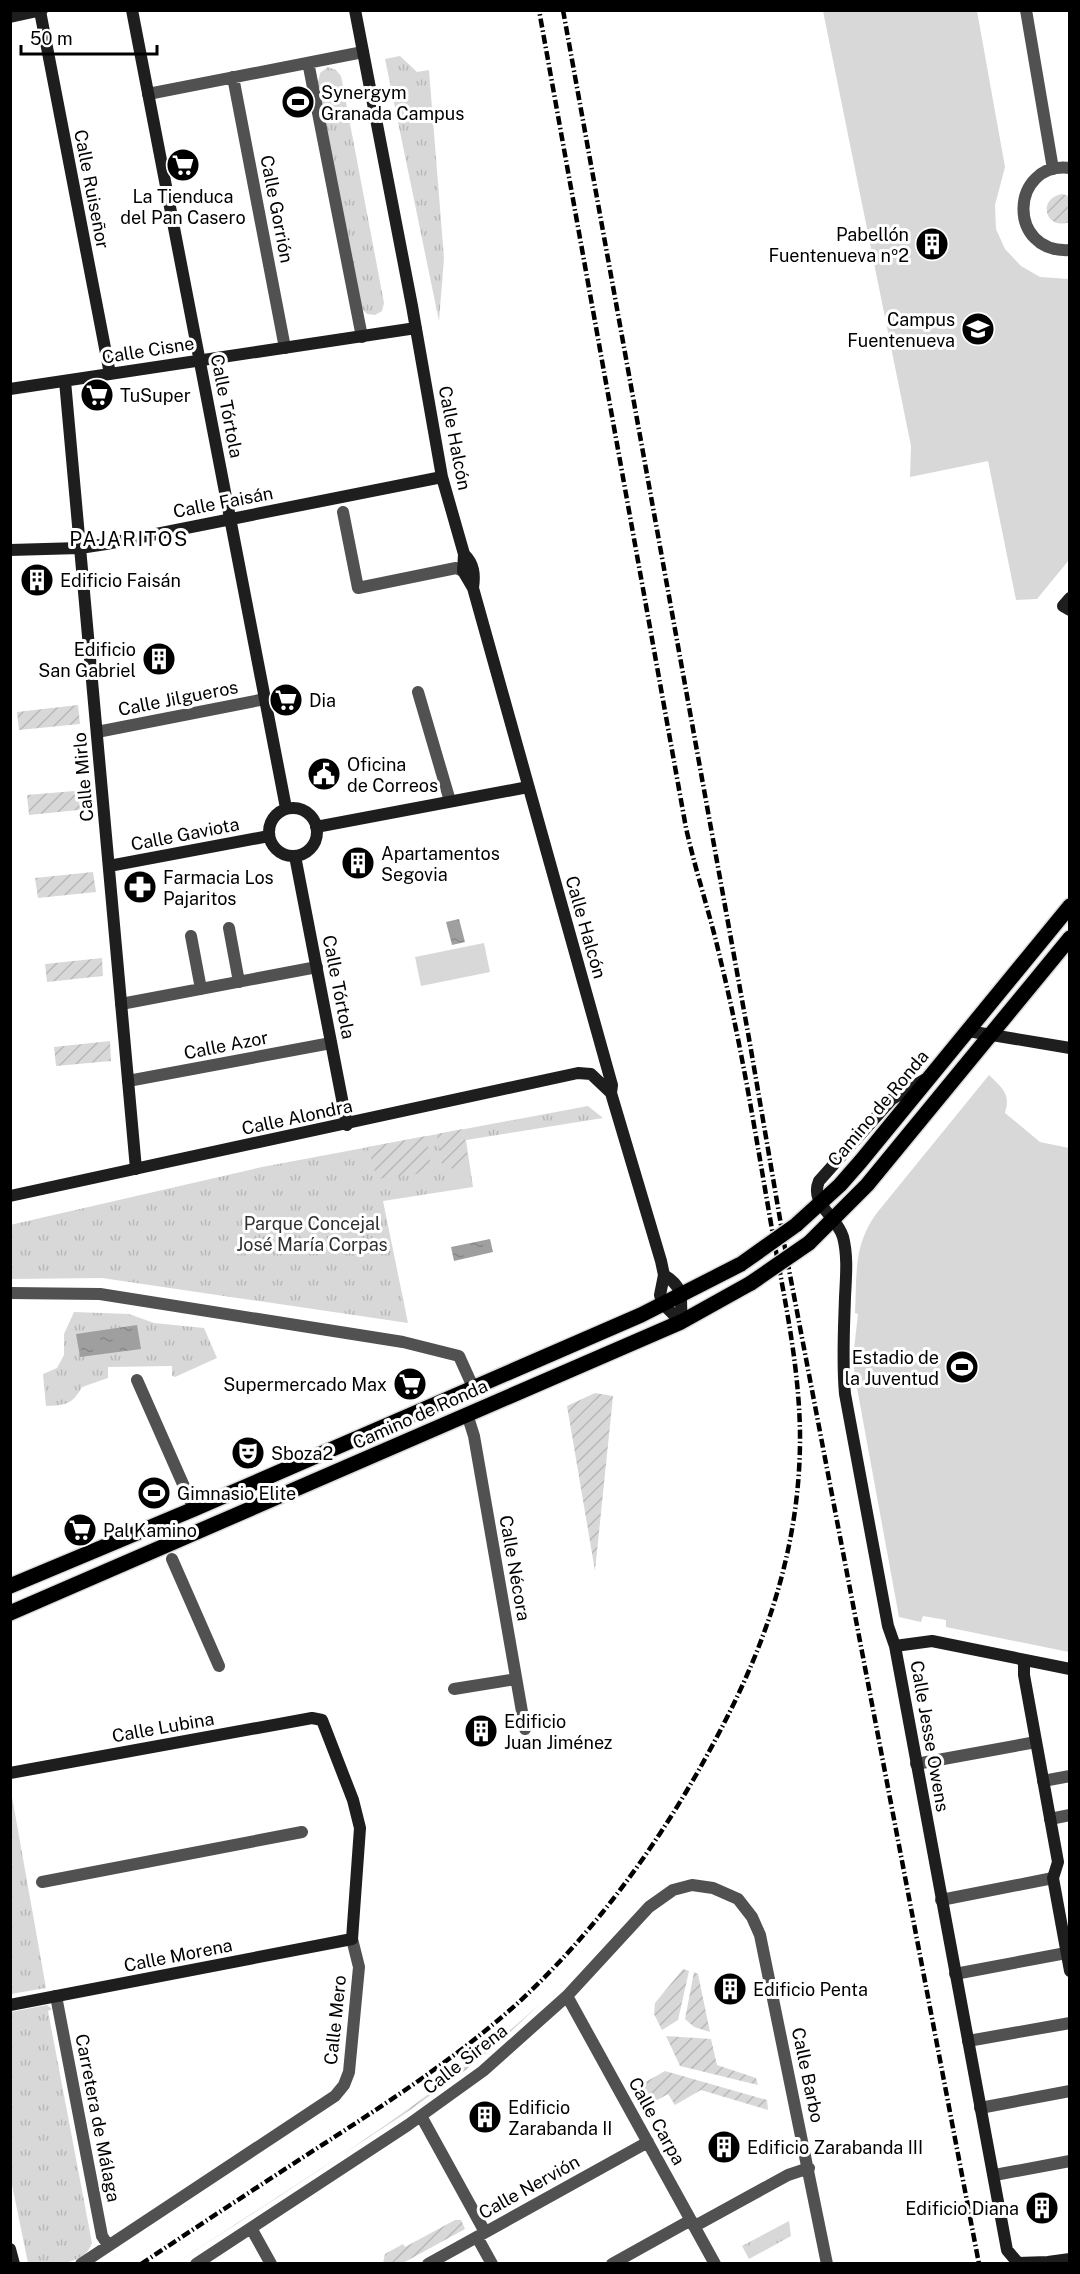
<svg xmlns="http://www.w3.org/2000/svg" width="1080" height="2274" font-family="'Public Sans',sans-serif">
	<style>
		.grass { fill: url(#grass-tufts) }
		.garden { fill: url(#garden-furrows) }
		.pitch { fill: #d8d8d8 }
		.water { fill: url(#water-ripples) }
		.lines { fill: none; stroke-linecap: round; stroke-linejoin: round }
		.primary-casing { stroke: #dbdbdb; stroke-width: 18 }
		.street { stroke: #515151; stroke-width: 12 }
		.secondary { stroke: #1e1e1e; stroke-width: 12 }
		.primary { stroke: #000; stroke-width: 15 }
		.rail { stroke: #000; stroke-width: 4.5; stroke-dasharray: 9 3 1.5 3; stroke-linecap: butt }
		.primary-bridge-casing { stroke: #dbdbdb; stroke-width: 18; stroke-linecap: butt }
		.primary-bridge { stroke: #000; stroke-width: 15 }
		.labels { text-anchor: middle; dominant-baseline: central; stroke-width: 6; stroke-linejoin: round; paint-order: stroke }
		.poi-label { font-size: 18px; fill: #000; stroke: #fff; text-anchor: start }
		.street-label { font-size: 18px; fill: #000; stroke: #fff }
		.park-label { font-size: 18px; fill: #2f2f2f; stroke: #fff }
		.neighbourhood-label { font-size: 20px; letter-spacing: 1.5px; fill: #000; stroke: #fff }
	</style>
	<defs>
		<pattern id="grass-tufts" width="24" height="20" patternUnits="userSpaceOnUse" patternTransform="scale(1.5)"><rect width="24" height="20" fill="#d8d8d8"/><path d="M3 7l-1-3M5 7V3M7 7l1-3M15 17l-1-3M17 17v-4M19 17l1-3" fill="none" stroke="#b8b8b8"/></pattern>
		<pattern id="garden-furrows" width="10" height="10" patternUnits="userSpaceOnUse" patternTransform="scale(1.5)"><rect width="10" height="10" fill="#d8d8d8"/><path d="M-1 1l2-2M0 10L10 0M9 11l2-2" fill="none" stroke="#b8b8b8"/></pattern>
		<pattern id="water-ripples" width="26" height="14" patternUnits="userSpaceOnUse" patternTransform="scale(1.5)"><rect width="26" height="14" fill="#9f9f9f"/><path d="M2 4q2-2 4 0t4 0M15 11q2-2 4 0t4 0" fill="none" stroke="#878787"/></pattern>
	</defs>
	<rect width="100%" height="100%" fill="#fff"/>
	<path class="grass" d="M400,56L417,72L429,70L444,258L439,321L385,59Z
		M328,67L336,70L341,76L384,303L382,311L375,315L367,314L361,308L318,82L320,73Z
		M588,1106L603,1118L466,1140L473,1187L383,1201L408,1323L102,1278L11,1279L10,1225L262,1167Z
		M74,1312L129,1314L154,1323L204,1328L217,1358L175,1377L172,1376V1366L108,1367V1378L82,1387C72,1405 65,1405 46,1406L43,1374L57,1368L64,1355V1334Z
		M11,1791L46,1988L11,1994H10Z
		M47,2005L52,2009L48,2011L92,2243C83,2268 49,2264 28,2263L11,2180V2012Z
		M789,2221L791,2236L749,2259L742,2246Z"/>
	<path class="garden" d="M1062,194L1069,196L1070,222C1046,231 1036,199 1062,194Z
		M78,705L80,724L19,730L17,712Z
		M86,790L88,809L29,815L27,795Z
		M93,872L96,892L38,898L35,878Z
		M102,958L103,976L47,982L45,964Z
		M110,1041L111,1061L56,1066L54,1047Z
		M463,1129L469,1165L443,1170L437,1134Z
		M426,1136L432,1172L377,1179L368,1147Z
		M595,1393L613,1396L595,1571L567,1406Z
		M683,1969L689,1971L678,2020L662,2030L654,2014L655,2003Z
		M694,1972L698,1974L710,2032L694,2027L685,2019Z
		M541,2003L500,2042L463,2072L403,2115L176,2263C301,2182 430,2103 541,2003Z
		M666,2036L711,2039L717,2065L756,2078L758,2085L680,2066Z
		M665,2071L767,2100L768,2110L701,2090L675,2105L668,2094L652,2103L642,2084Z
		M455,2220H461L465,2229L403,2263H383L385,2254L403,2244L405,2247Z"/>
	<path class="pitch" d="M823,11H977L1005,167L995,205L996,229L1005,249L1021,266L1040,277L1069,279V560L1037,599L1016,600L988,461L910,477L911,446Z
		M484,943L490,972L421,986L415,957Z
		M989,1075C1002,1088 1011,1093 1005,1113L1040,1142L1069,1148V1652L946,1627V1620L923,1616L921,1622L899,1617L855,1377L853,1358L858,1314L855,1313C857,1275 853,1246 876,1214Z"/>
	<path class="water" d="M459,919L465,942L452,945L446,922Z
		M490,1239L493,1252L454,1261L451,1247Z
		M137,1325L141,1349L80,1357L76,1334Z"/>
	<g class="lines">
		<defs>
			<path id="primary" d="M796,1225L840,1185L861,1161L1070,906
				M809,1243L867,1185L1070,938
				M10,1586L194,1509L641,1315L741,1264
				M10,1613L681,1322L751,1283"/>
		</defs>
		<use href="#primary" class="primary-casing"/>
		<path class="street" d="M1026,10L1053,169
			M309,67L362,337
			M233,77L285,348
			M148,94L363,52
			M1070,168C1010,161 1006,254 1070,250
			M343,512L358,588L456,568L463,571
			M418,692L450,801
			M97,732L265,699
			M229,928L239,982
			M191,936L201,989
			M121,1004L317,967
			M128,1081L331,1043
			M10,1293L100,1294L403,1342L459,1356L473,1387
			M137,1380L194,1509
			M467,1414L474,1436L525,1729
			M172,1559L219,1666
			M454,1689L516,1679
			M916,1764L1036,1742
			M1043,1781L1070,1776
			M1050,1819L1070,1815
			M42,1882L302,1832
			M941,1900L1053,1878
			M955,1974L1066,1953
			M56,1996L102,2236L108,2245
			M567,1996L715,2264
			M968,2041L1070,2023
			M980,2108L1070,2091
			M421,2116L485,2232
			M1000,2174L1070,2161
			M695,2226L788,2175L809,2168
			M251,2228L271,2264
			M477,2237L492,2264
			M81,2264L335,2096L344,2085L349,2072L359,1967L352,1939
			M196,2264L408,2125L483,2071L567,1996L649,1907L673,1890L692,1885L713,1888L738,1899L752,1917L760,1935L827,2264
			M428,2264L648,2142
			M612,2264L691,2220"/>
		<path class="secondary" d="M132,10L286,808
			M355,10L412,306L442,477L464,554L463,571L473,588L612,1085L611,1093L661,1261L664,1275L660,1295L663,1304L681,1322
			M40,11L110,374
			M10,17L42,10
			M65,381L136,1169
			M10,389L416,328
			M10,550L80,548L106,544L442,477
			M464,554C474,564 475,574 473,588
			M1070,598L1063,606L1070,610
			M269 832a24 24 0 1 1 48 0a24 24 0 1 1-48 0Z
			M316,827L528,787
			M295,856L347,1125
			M109,866L269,836
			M968,1031L1070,1048
			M924,1080L892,1099L819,1181C809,1204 837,1216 843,1237C848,1256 846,1277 845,1297C844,1330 842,1362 845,1394L888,1626L895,1646L1007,2250L1018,2263L1048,2262L1070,2259
			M10,1196L578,1073L591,1074L611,1093
			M664,1275C685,1287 681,1300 681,1322
			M895,1646L932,1641L1070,1669
			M1024,1660V1675L1058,1862L1053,1878L1070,1971
			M10,1773L312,1718L322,1720L353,1800L360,1828L352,1939L10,2005
			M10,2249L14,2264"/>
		<use href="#primary" class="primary"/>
		<path class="rail" d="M563,10L750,1044L786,1254L979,2264
			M141,2264C201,2224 262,2184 322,2145C390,2101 459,2056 519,2002C602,1925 668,1831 720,1731C769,1638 801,1540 800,1433C799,1366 785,1301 773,1235C757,1144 743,1052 721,962C711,917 696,873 686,828L539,10"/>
		<defs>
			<path id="primary-bridge" d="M741,1264L796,1225
				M751,1283L809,1243"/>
		</defs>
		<use href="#primary-bridge" class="primary-bridge-casing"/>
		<use href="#primary-bridge" class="primary-bridge"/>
	</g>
	<defs>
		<symbol id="stadium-disc" viewBox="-11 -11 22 22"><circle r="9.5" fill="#000" stroke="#fff"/><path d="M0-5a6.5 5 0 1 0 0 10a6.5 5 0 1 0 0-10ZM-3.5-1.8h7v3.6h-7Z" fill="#fff"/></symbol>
		<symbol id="supermarket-disc" viewBox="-11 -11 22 22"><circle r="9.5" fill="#000" stroke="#fff"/><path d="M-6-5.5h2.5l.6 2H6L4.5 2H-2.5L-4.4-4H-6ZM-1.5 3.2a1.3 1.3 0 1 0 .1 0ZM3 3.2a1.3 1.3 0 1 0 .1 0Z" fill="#fff"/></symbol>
		<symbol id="building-disc" viewBox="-11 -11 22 22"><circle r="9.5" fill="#000" stroke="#fff"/><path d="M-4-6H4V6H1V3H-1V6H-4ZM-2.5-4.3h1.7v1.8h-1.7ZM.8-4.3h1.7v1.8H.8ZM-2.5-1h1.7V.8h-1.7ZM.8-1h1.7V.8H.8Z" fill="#fff"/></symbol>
		<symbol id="university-disc" viewBox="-11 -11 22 22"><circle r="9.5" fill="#000" stroke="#fff"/><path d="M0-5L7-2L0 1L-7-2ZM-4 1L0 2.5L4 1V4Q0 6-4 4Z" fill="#fff"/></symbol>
		<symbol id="civic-disc" viewBox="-11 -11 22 22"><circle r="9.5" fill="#000" stroke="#fff"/><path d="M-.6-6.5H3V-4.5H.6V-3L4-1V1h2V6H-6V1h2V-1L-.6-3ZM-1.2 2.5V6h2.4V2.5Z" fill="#fff"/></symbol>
		<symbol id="pharmacy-disc" viewBox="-11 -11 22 22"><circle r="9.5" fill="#000" stroke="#fff"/><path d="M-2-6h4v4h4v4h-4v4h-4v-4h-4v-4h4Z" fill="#fff"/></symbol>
		<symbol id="theatre-disc" viewBox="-11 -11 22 22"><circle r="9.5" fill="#000" stroke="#fff"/><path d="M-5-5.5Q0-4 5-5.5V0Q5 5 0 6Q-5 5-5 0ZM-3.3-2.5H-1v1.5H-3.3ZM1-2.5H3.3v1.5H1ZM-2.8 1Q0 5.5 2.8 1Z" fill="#fff"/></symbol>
	</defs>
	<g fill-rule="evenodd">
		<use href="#stadium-disc" x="279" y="83" width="38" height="38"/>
		<use href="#supermarket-disc" x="164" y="146" width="38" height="38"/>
		<use href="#building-disc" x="913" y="225" width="38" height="38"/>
		<use href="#university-disc" x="959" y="310" width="38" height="38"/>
		<use href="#supermarket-disc" x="78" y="376" width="38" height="38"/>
		<use href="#building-disc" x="18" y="561" width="38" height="38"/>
		<use href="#building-disc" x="140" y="640" width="38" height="38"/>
		<use href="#supermarket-disc" x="267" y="681" width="38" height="38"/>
		<use href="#civic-disc" x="305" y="755" width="38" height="38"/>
		<use href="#building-disc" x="339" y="844" width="38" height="38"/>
		<use href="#pharmacy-disc" x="121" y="868" width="38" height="38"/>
		<use href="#stadium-disc" x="943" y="1348" width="38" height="38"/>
		<use href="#supermarket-disc" x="391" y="1365" width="38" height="38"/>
		<use href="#theatre-disc" x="229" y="1434" width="38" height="38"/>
		<use href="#stadium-disc" x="135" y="1474" width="38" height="38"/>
		<use href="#supermarket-disc" x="61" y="1511" width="38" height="38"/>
		<use href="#building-disc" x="462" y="1712" width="38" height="38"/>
		<use href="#building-disc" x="711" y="1970" width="38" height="38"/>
		<use href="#building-disc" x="466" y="2098" width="38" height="38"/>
		<use href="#building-disc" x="705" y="2128" width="38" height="38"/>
		<use href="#building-disc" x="1023" y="2189" width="38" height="38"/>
	</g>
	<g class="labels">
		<g class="poi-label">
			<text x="321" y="92">Synergym<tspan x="321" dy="21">Granada Campus</tspan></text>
			<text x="183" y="196" text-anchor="middle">La Tienduca<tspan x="183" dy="21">del Pan Casero</tspan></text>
			<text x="909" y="234" text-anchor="end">Pabellón<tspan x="909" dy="21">Fuentenueva nº2</tspan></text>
			<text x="955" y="319" text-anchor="end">Campus<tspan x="955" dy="21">Fuentenueva</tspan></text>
			<text x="120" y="395">TuSuper</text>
			<text x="60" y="580">Edificio Faisán</text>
			<text x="136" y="649" text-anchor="end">Edificio<tspan x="136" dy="21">San Gabriel</tspan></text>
			<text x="309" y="700">Dia</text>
			<text x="347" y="764">Oficina<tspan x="347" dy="21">de Correos</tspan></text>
			<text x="381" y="853">Apartamentos<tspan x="381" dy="21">Segovia</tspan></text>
			<text x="163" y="877">Farmacia Los<tspan x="163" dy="21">Pajaritos</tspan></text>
			<text x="939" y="1357" text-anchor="end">Estadio de<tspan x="939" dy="21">la Juventud</tspan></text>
			<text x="387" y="1384" text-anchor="end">Supermercado Max</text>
			<text x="271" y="1453">Sboza2</text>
			<text x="177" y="1493">Gimnasio Elite</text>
			<text x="103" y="1530">Pal Kamino</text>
			<text x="504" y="1721">Edificio<tspan x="504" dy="21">Juan Jiménez</tspan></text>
			<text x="753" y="1989">Edificio Penta</text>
			<text x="508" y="2107">Edificio<tspan x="508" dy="21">Zarabanda II</tspan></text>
			<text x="747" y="2147">Edificio Zarabanda III</text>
			<text x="1019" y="2208" text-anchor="end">Edificio Diana</text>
		</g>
		<g class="street-label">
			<text transform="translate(92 189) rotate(79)">Calle Ruiseñor</text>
			<text transform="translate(277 209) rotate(79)">Calle Gorrión</text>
			<text transform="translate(148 350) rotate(-9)">Calle Cisne</text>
			<text transform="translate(227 406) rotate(79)">Calle Tórtola</text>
			<text transform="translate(455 438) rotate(79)">Calle Halcón</text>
			<text transform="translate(223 502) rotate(-11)">Calle Faisán</text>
			<text transform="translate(178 698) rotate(-11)">Calle Jilgueros</text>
			<text transform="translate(83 777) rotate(-95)">Calle Mirlo</text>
			<text transform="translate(185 834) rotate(-11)">Calle Gaviota</text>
			<text transform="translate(586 927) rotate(74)">Calle Halcón</text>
			<text transform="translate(339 987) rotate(79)">Calle Tórtola</text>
			<text transform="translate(226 1045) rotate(-11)">Calle Azor</text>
			<text transform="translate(878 1108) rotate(-50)">Camino de Ronda</text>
			<text transform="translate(297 1117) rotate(-12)">Calle Alondra</text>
			<text transform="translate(420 1414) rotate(-24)">Camino de Ronda</text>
			<text transform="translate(515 1568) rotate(80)">Calle Nécora</text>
			<text transform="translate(163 1727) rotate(-10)">Calle Lubina</text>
			<text transform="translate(930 1736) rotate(80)">Calle Jesse Owens</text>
			<text transform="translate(178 1955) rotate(-11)">Calle Morena</text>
			<text transform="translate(335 2020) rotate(-84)">Calle Mero</text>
			<text transform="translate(465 2059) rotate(-38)">Calle Sirena</text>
			<text transform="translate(808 2075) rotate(78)">Calle Barbo</text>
			<text transform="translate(98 2118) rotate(79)">Carretera de Málaga</text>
			<text transform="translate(657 2121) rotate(61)">Calle Carpa</text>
			<text transform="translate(529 2187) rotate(-29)">Calle Nervión</text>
		</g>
		<g class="park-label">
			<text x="312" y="1223">Parque Concejal<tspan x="312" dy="21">José María Corpas</tspan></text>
		</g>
		<g class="neighbourhood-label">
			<text x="129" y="539">PAJARITOS</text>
		</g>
	</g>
	<rect width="1080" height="2274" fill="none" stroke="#000000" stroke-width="24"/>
	<path d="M21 45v9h136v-9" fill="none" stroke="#000000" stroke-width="3"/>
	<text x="30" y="45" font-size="18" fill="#000000" stroke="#ffffff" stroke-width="4.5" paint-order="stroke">50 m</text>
</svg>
